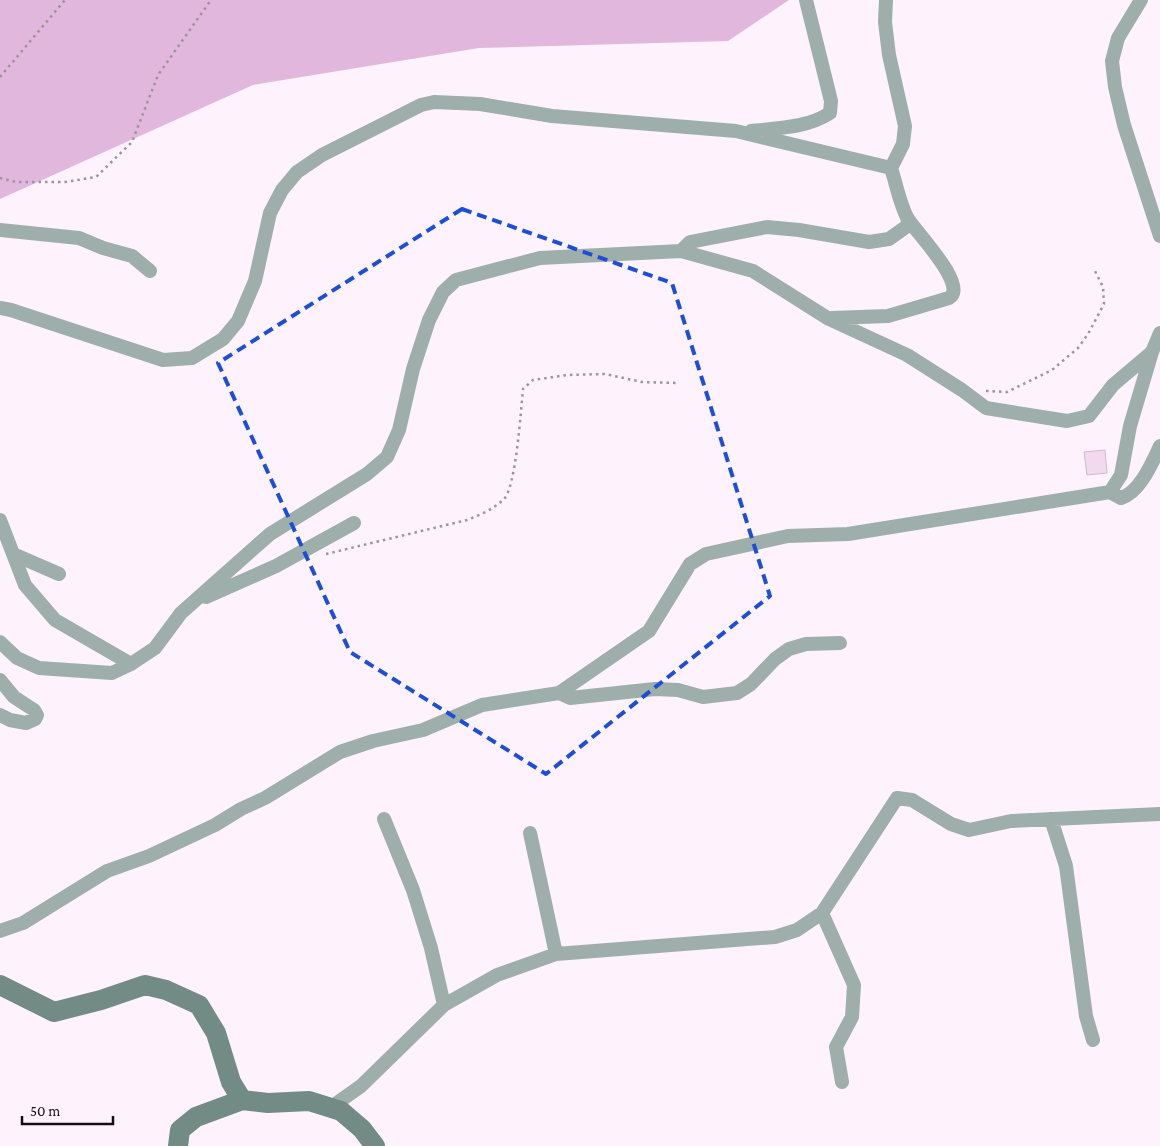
<svg xmlns="http://www.w3.org/2000/svg" width="1160" height="1146" font-family="'Crimson Pro',serif">
	<style>
		.green { fill: #e2b7de }
		.building { fill: #f3d9f0; stroke: #d1b8cf }
		.lines { fill: none; stroke-linecap: round; stroke-linejoin: round }
		.path { stroke: #9d939c; stroke-width: 2.5; stroke-dasharray: 2.5 4; stroke-linecap: butt }
		.street { stroke: #9eaeaa; stroke-width: 14 }
		.secondary { stroke: #738b85; stroke-width: 20 }
		.marked { fill: none; stroke: #1d4ed8; stroke-width: 4; stroke-dasharray: 10 6; stroke-linejoin: round }
	</style>
	<rect width="100%" height="100%" fill="#fef3fc"/>
	<path class="green" d="M0,0H789L728,41L479,48L253,85L0,199Z"/>
	<path class="building" d="M1105,450L1107,473L1087,475L1084,452Z"/>
	<g class="lines">
		<path class="path" d="M0,77L65,0
			M0,178L16,182H65L96,177L132,142L158,75L211,0
			M986,391L1007,392L1052,370L1078,348L1088,334L1104,304L1103,287L1095,271
			M326,554L467,520C480,515 494,509 504,499C516,487 521,409 523,389L533,380L567,375L605,374L642,382L678,383"/>
		<path class="street" d="M1141,0L1118,38L1112,61L1115,87L1124,125L1160,236
			M751,131C778,128 807,128 830,113L831,101L806,0
			M0,230L79,238L103,248L132,256L150,271
			M681,251L690,242L767,227L799,230L869,242L889,239L910,224L907,218
			M0,308L11,310L163,360L192,358L223,339L238,321L255,281L270,213L282,190L297,172L322,155L421,105L434,102L480,104L552,116L736,131L891,168
			M832,318L888,316L949,298C969,286 916,232 908,219C900,205 896,183 891,168L903,144L905,126L889,55L885,22L886,0
			M1110,492L1121,475L1130,426L1152,352L1160,333
			M0,520L25,585L55,620L131,664
			M13,554L59,574
			M206,597L276,566L354,523
			M0,642L17,658L39,668L112,673L131,664L155,648L181,613L270,534L367,474L387,457L399,430L413,369L429,320L443,292L456,280L540,258L681,251L753,271L829,319L907,355L962,390L986,408L1067,421L1089,416L1113,385L1152,352
			M0,680L14,697L34,710L37,715L35,719L26,723L10,720L0,715
			M559,693L570,698L655,689L678,690L703,697L737,693L751,684L775,659L789,649L806,644L840,643
			M384,819L413,890L431,948L444,1005
			M1051,819L1066,866L1086,1016L1093,1040
			M530,833L556,954
			M822,913L854,985L852,1017L836,1047L842,1082
			M0,931L23,923L107,871L149,856L215,825L241,809L265,798L340,752L373,741L423,730L482,705L559,693L649,631L690,564L706,554L788,536L848,534L1110,492L1121,498C1140,492 1152,463 1160,446
			M330,1108L361,1086L444,1005L497,975L556,954L775,937L797,930L822,913L897,798L912,800L951,824L969,830L1011,821L1160,814"/>
		<path class="secondary" d="M0,985L54,1012L101,1000L145,985L166,990L199,1005L216,1033L231,1082L242,1100L268,1103L309,1101L341,1111L362,1129L375,1146
			M178,1146L180,1130L196,1117L242,1100"/>
	</g>
	<path class="marked" d="M462,209L672,283L770,596L546,774L350,652L218,363Z"/>
	<path d="M22 1116v8h91v-8" fill="none" stroke="#150d15" stroke-width="2.5"/>
	<text x="30" y="1116" font-size="15" fill="#150d15" stroke="#fef3fc" stroke-width="4" paint-order="stroke">50 m</text>
</svg>
